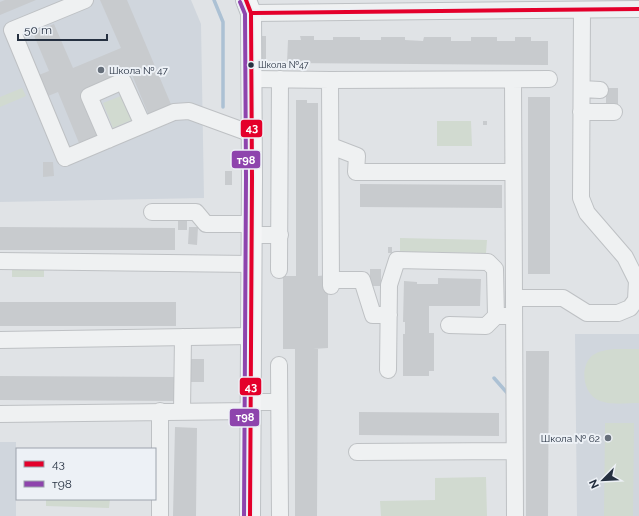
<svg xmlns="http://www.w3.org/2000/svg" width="639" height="516" font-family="Raleway,sans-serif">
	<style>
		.built { fill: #d0d6dd }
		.green { fill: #d1dad0 }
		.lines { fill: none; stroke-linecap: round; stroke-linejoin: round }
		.stream { stroke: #acc1d4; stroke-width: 3.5 }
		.building { fill: #c8cbce }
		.minor-casing { stroke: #bec1c4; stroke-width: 18 }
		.major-casing { stroke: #bcc0c4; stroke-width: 22 }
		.minor { stroke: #eff1f2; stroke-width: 16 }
		.major { stroke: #f4f5f6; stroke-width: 20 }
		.bus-1-casing { stroke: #edf1f6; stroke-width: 7 }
		.bus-2-casing { stroke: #edf1f6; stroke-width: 7 }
		.bus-1 { stroke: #e4002b; stroke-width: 4 }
		.bus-2 { stroke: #8e44ad; stroke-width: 4 }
		.bus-dot { fill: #253040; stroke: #edf1f6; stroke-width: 1.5 }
		.poi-dot { fill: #666f7a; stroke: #edf1f6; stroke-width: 1.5 }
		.labels { text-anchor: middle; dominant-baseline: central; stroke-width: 4; stroke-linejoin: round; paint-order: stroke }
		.bus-label { font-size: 9px; fill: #253040; stroke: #edf1f6; text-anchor: start }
		.poi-label { font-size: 10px; fill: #253040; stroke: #edf1f6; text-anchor: start }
		.line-badge { stroke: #edf1f6; stroke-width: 1.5 }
		.badge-label { font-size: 11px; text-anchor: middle; font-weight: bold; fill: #fff }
	</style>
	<rect width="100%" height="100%" fill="#e0e3e6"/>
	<path class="built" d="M0,0H191L201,24L204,198L0,202Z
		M575,334H639V516H577Z
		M0,442H16V516H0Z"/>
	<path class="green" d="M22,88L26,96L0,107V97Z
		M126,94L136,118L113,128L103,103Z
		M437,121H471L472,146H437Z
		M400,238L487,240L486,253L400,252Z
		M12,268L44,269V277H12Z
		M614,349H639V403C626,403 608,406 596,399C582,390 580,365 593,355C599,351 606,350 614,349Z
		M605,423H634L633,516H604Z
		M486,477L487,516H381L380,501L435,500V478Z
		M46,499H110L109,508L46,506Z"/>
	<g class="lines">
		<path class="stream" d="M214,0L223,22V107
			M494,378L509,395"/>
	</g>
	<path class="building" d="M5,0H36L0,15V2Z
		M100,0H127L173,109L150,118L130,70L82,90L100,134L79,143L58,92L48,96L39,75L49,71L33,33L54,24L73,68L121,48Z
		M259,36H266V62H259Z
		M300,36H314V40H333V37H360V40H381V37H405V40L423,41L424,37H451V41H471V37H497V41H515V37H531V41H548V65L287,63L288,40H301Z
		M606,88H618V108H606Z
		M528,97H550V274H528Z
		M296,100H307V103H318V276L328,275V348L313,349H318L317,516H295V349H283V276H296Z
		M483,121H487V125H483Z
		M43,162H53L54,176L43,177Z
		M225,171H232V185H225Z
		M360,184L502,185V208L360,207Z
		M178,216H187V230H178Z
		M0,227L175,228V250H0Z
		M189,227H198L197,245L188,244Z
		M388,247H392V253H388Z
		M370,269H381V286H370Z
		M438,278L481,279L480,306H429V333H434V371H429V376H403V334H405V322H403L404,281L417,282V284H438Z
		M0,302H176V326H0Z
		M526,351H549L548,516H526Z
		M191,359H204V382H191Z
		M0,376L177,377V401L0,400Z
		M359,412L499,413V436L359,435Z
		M175,427L197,428L196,516H173Z"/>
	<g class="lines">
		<defs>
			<path id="minor" d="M85,0L12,30L65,158L174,112L189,111L252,134
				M251,13L639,9
				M252,79L330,80L331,286
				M330,80L549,79
				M513,80L515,516
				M582,89L600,90
				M581,112H614
				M108,140L89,96L123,81L143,125
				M331,146L357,156L356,172H513
				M152,212H196L206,224H252
				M251,235H280
				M0,261L251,264
				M279,270L280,79
				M331,280H362L373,315H389
				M514,298H563L587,313H618L630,308L636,300L637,281L625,257L587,213L581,198L582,10
				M449,325L486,326L496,316H506
				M0,340L251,336
				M279,365L280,516
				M388,370L389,285L397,260L488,262L495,269L496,316
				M250,402H279
				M182,411L183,337
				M0,414L250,411
				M357,452L514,451
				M160,516V411"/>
			<path id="major" d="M246,0L251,13L252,178L250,516"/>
		</defs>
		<use href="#minor" class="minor-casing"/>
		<use href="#major" class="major-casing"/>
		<use href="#minor" class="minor"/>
		<use href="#major" class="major"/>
		<defs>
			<path id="bus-1" d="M246,0L251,13L252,178L250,516
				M251,13L639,9"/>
			<path id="bus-2" d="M240,2L245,14L246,178L244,516"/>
		</defs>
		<use href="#bus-1" class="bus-1-casing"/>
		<use href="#bus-2" class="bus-2-casing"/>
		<use href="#bus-1" class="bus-1"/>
		<use href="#bus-2" class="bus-2"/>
	</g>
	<circle class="bus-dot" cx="251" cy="65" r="3.5"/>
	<g class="poi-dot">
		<circle cx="101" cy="70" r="4"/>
		<circle cx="608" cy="438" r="4"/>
	</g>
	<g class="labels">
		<g class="bus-label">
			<text x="258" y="65">Школа №47</text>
		</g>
		<g class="poi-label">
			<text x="109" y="70">Школа № 47</text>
			<text x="600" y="438" text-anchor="end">Школа № 62</text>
		</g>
	</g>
	<g class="line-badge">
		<rect x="240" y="119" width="23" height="19" rx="4" fill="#e4002b"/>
		<rect x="231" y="150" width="30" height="19" rx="4" fill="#8e44ad"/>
		<rect x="239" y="377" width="23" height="19" rx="4" fill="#e4002b"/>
		<rect x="229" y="408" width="31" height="19" rx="4" fill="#8e44ad"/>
	</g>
	<g class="badge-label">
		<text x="252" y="132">43</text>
		<text x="246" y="164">т98</text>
		<text x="251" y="391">43</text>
		<text x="245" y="421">т98</text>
	</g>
	<rect x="16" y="448" width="140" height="52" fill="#edf1f6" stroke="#9da4ad"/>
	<rect x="24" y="461" width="20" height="6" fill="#e4002b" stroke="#9da4ad"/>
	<text x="52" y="468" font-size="12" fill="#253040">43</text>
	<rect x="24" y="481" width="20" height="6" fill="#8e44ad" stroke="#9da4ad"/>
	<text x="52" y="488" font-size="12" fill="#253040">т98</text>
	<g transform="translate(603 480) rotate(246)" stroke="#edf1f6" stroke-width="3" paint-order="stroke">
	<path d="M0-3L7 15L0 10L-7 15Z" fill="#253040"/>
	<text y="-6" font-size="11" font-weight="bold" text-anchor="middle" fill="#253040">N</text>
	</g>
	<path d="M18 34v6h89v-6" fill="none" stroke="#253040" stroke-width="2"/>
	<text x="24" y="34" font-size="12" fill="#253040" stroke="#edf1f6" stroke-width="3" paint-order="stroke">50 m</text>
</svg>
